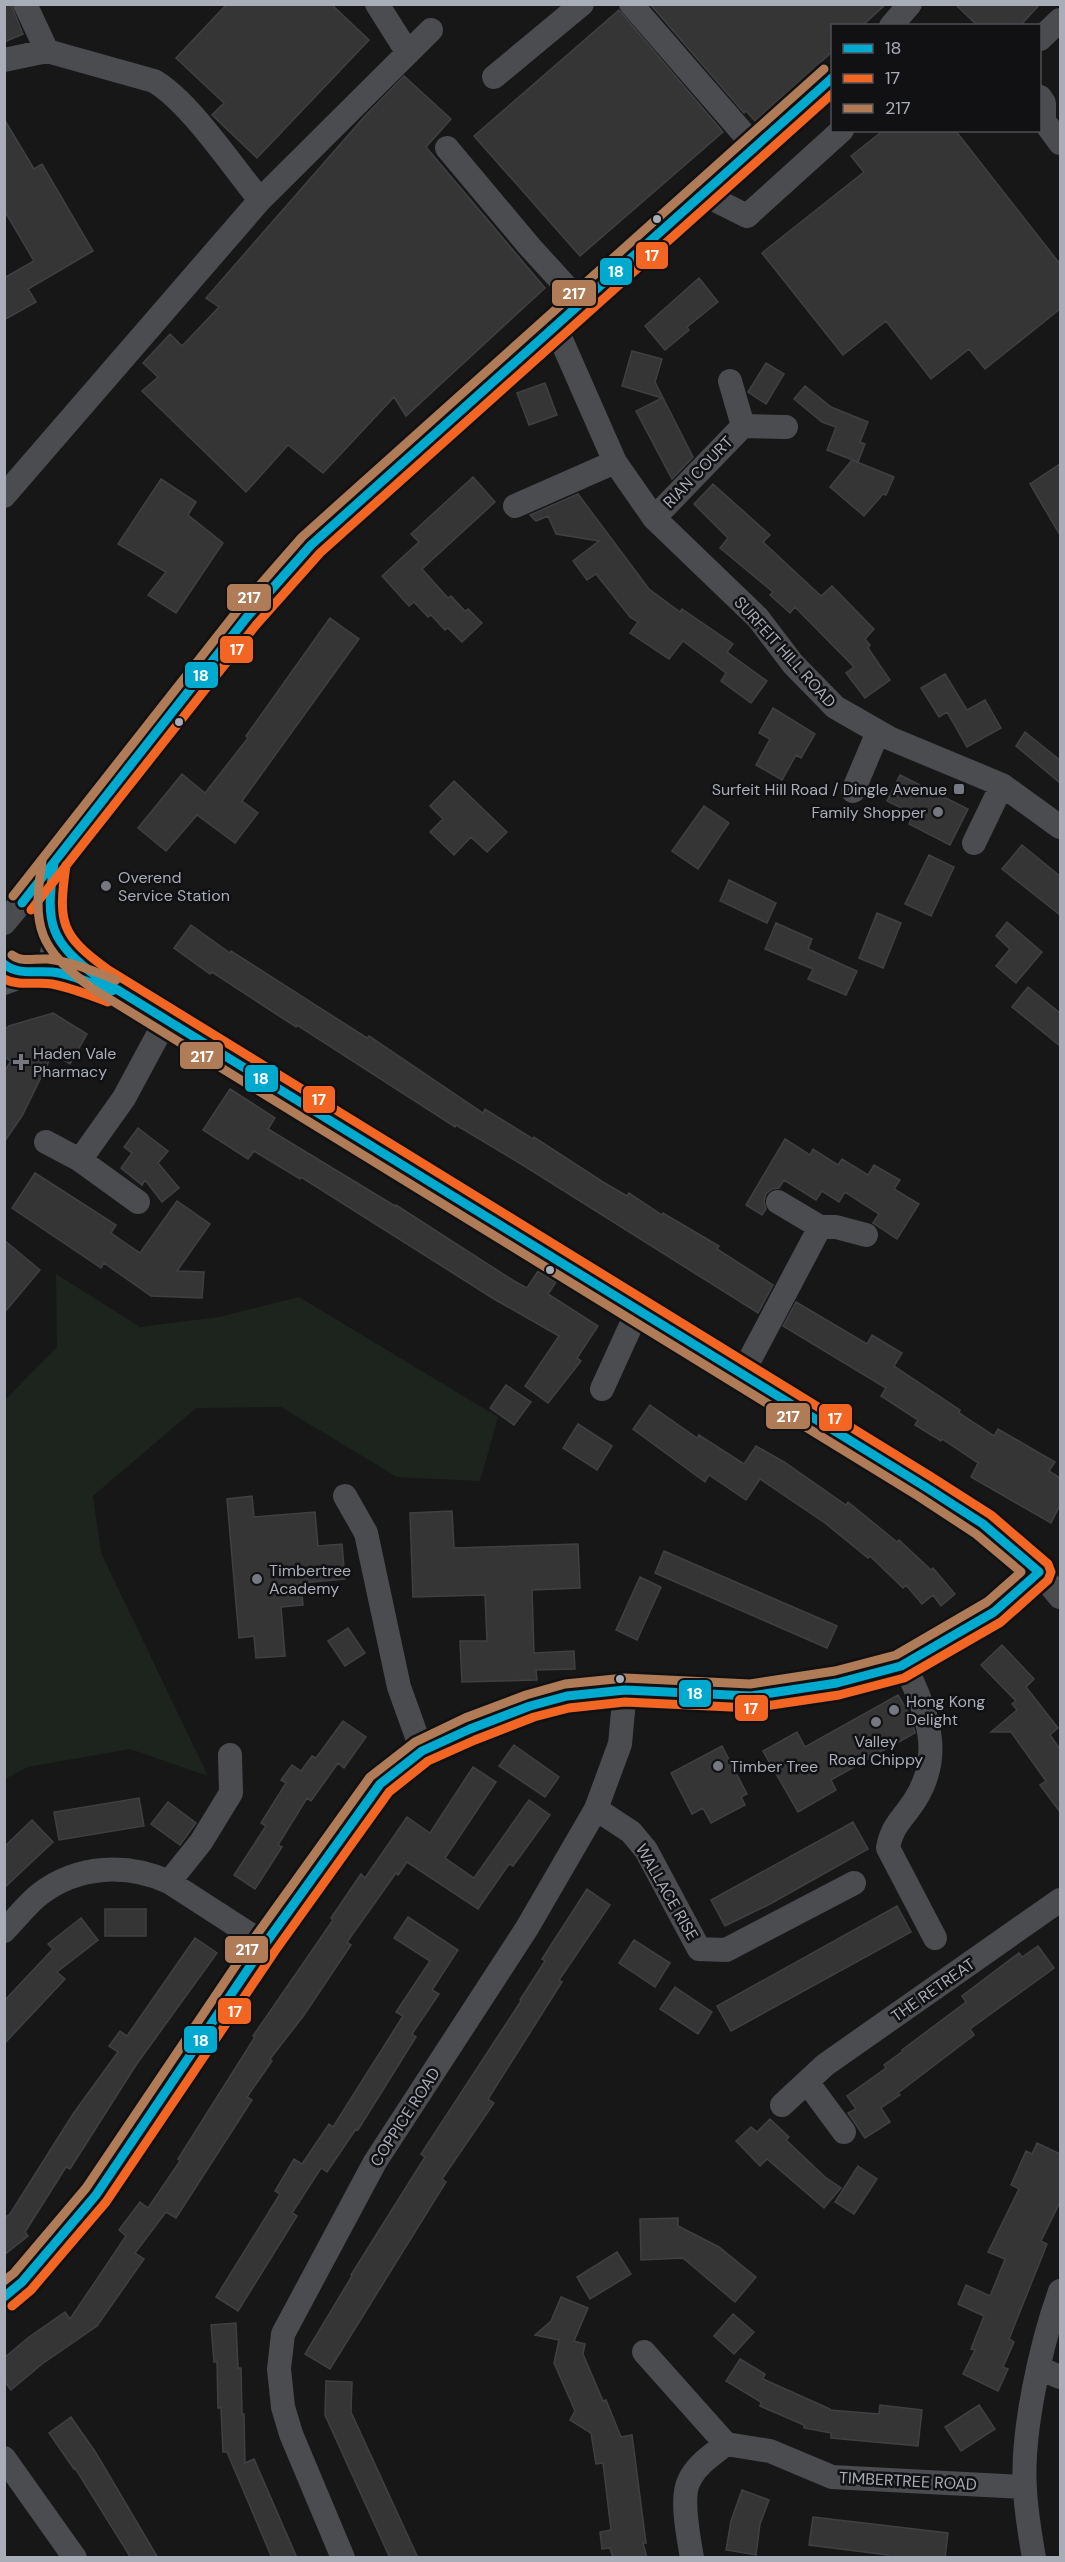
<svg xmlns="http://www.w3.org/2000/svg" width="1065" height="2562" font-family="'DM Sans',sans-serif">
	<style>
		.green { fill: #1d241e }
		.building { fill: #353536; stroke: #3f4043; stroke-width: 1.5 }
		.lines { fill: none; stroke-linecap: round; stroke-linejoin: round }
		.minor { stroke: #4b4c50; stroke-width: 24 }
		.bus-1-casing { stroke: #111113; stroke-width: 14 }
		.bus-2-casing { stroke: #111113; stroke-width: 14 }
		.bus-3-casing { stroke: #111113; stroke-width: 14 }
		.bus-1 { stroke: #00a9ce; stroke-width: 9 }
		.bus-2 { stroke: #f26522; stroke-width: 9 }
		.bus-3 { stroke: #b07c57; stroke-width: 9 }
		.bus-dot { fill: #a8adb8; stroke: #111113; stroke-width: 2 }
		.poi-dot { fill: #757880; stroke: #111113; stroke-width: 2 }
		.labels { text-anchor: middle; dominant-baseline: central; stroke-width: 5; stroke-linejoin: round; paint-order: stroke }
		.street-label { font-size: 16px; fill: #a8adb8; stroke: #111113 }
		.poi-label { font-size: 16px; fill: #a8adb8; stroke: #111113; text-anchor: start }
		.line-badge { stroke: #111113; stroke-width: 2 }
		.badge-label { font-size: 16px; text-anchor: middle; font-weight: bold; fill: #fff }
	</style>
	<rect width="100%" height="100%" fill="#171717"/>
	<path class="green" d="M56,1274L140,1327L219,1317L299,1297L498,1417L480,1481L397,1477L281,1407L196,1408L93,1496L101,1553L208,1776L130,1749L28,1767L5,1779V1400L57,1347Z"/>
	<path class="building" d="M4,4H11L23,34L4,42Z
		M227,4H331L369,40L257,158L212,115L224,103L176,58Z
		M650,4H886L862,26H832V52L755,121L746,111L744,113Z
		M955,4H1040L1020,26H978Z
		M619,10L723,132L580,256L474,136Z
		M404,76L451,119L426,147L545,288L406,416L394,397L323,473L288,445L246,492L142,391L158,377L143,363L170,334L182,346L219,307L206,298L364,117Z
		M4,119L34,169L42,164L93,251L28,289L36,302L4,320V278L34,261L4,210Z
		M884,130H955L1060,264V309L985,369L969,349L931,379L886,321L843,355L762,253L864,172L851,156Z
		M699,278L718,302L687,327L689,330L665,350L645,326Z
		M632,351L662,359L655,382L693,457L672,479L636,411L662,398L622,386Z
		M766,363L784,374L766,404L748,392Z
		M545,383L557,415L529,425L517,393Z
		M805,386L831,407L868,422L860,442L865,444L858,462L827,450L836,427L822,422L794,399Z
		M852,460L894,477L886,495L883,494L864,516L830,487Z
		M1060,464V535L1030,484Z
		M473,477L495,502L422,569L448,598L451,596L465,611L468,609L482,623L462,642L448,628L445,630L431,615L428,617L414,602L409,606L382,576L419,542L411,534Z
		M161,479L196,502L188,515L223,543L176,613L148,595L166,572L118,544Z
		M713,484L770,535L763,542L821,596L832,586L874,629L865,639L870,645L868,648L890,680L865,698L846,673L854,667L795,607L790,613L770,595L773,592L720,548L728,538L694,504Z
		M578,494L649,589L680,612L682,609L733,644L727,652L767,681L751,703L721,681L726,673L683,641L669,659L630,633L638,622L630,617L596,574L587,580L573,561L599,541L556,534L548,516L536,521L530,515Z
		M330,618L359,639L242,801L258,813L235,843L197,815L166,851L138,828L182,774L205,793L248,738L246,736Z
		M945,674L967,710L985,700L1001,728L967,747L947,712L939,717L921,688Z
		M773,708L815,734L801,758L796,755L782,780L756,765L770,739L759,733Z
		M1025,732L1060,760V783L1016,746Z
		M900,775L968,809L950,845L909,824L914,814L887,801Z
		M454,781L507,832L487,852L471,837L454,855L430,832L443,819L430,806Z
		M704,806L729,823L698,869L672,851Z
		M1022,845L1060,876V915L1002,869Z
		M929,855L954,867L931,916L905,904Z
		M729,880L776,903L767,923L720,901Z
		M877,913L901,923L883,968L859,958Z
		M1007,922L1042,952L1016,983L996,966L1010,949L996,936Z
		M776,923L812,939L808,949L857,971L846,995L808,979L813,969L765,949Z
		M191,925L230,953L231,951L367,1038L369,1036L483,1113L485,1109L533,1139L534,1137L603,1182L627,1196L629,1193L662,1215L663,1213L719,1246L717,1249L773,1285L758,1313L526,1167L456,1125L455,1127L297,1025L296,1027L212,972L210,974L174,948Z
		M1028,987L1060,1013V1046L1012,1007Z
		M53,1013L87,1034L70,1064L53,1053L22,1116L4,1142V1072L11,1061L4,1057V1030L9,1026Z
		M230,1089L275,1118L268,1129L395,1206L396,1205L514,1281L527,1288L538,1271L556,1282L548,1294L598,1326L577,1358L581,1361L548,1403L525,1386L559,1336L494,1299L301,1177L300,1179L254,1151L248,1159L203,1130Z
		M138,1128L168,1151L158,1163L179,1188L162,1202L145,1180L142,1185L121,1168L132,1153L124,1147Z
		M785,1139L810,1155L813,1149L838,1165L842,1159L868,1175L874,1165L900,1180L894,1189L919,1204L897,1239L873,1223L879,1214L845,1192L839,1202L822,1191L816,1200L784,1180L779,1188L772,1189L766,1194L764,1201L766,1209L762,1215L746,1205Z
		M35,1173L116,1225L111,1233L140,1253L177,1201L210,1224L177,1271L204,1272L202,1298L151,1296L104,1263L101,1268L12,1208Z
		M4,1240L40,1270L4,1313Z
		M796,1302L867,1344L872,1335L902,1353L894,1366L960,1410L959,1413L994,1436L998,1429L1055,1462L1049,1471L1060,1478V1505L1051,1523L971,1477L978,1463L942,1439L941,1441L915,1425L918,1420L881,1396L886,1388L783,1326Z
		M506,1385L531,1402L514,1425L490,1408Z
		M650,1405L697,1438L699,1435L744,1464L756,1446L784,1462L846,1505L848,1502L897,1542L899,1540L931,1570L933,1568L955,1594L941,1606L933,1595L922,1604L906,1585L903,1588L870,1556L868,1558L825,1523L760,1479L746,1500L709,1475L705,1482L633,1429Z
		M578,1424L612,1446L597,1470L563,1448Z
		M252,1496L254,1517L315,1512L318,1546L342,1544L345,1579L301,1583L303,1605L281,1607L285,1656L256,1658L254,1636L239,1638L227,1499Z
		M452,1511L454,1548L578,1544L580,1588L532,1590L534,1653L574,1651L575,1669L536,1670L537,1680L462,1682L460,1641H487L485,1595L413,1597L410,1513Z
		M664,1551L837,1626L827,1648L655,1573Z
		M640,1577L661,1587L637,1640L616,1630Z
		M348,1628L365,1653L345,1666L328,1641Z
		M1002,1645L1034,1679L1026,1687L1058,1728L1050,1735L1060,1749V1812L1040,1785L1046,1781L1011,1732H991L1017,1710L1012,1704L1016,1701L981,1665Z
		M898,1695L911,1717L915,1733L831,1780L836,1790L798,1812L763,1751L797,1732L805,1747Z
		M343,1721L366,1737L344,1768L338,1763L311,1801L307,1798L278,1845L282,1847L255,1889L234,1875L266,1826L261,1823L286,1783L281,1780L292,1765L301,1771L312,1756L316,1758Z
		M514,1745L559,1777L545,1797L499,1766Z
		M722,1746L747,1794L741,1797L745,1805L711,1823L703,1808L692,1814L671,1773Z
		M473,1767L496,1782L445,1858L474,1878L529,1800L550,1815L513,1866L509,1864L478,1909L407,1862L398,1875L396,1873L347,1942L351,1945L304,2015L270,2059L272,2061L247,2097L252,2100L176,2218L166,2212L135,2253L144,2259L97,2326L42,2364L11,2390L4,2381V2358L29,2337L65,2312L70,2319L126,2236L119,2230L140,2202L148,2208L180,2161L178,2159L255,2037L253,2036L333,1920L331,1918L361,1874L365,1878L407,1817L430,1833Z
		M139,1798L144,1826L59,1840L54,1812Z
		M168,1802L196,1823L180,1845L151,1824Z
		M32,1820L53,1842L4,1888V1847Z
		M853,1822L868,1849L770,1904L725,1926L711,1900Z
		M587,1889L610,1905L559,1980L562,1982L488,2099L494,2103L442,2179L446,2182L330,2369L305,2354L352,2276L351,2275L425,2157L421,2154L521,2001L520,2000L545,1961L542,1959Z
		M897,1906L911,1932L731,2031L717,2006Z
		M105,1909H146V1936H105Z
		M408,1917L458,1950L432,1990L439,1994L412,2034L416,2037L358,2130L356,2129L327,2172L321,2168L292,2213L297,2216L238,2311L216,2297L280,2194L275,2191L294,2159L302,2164L329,2124L333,2127L403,2016L396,2012L430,1961L394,1938Z
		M81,1918L98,1940L57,1972L65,1979L4,2044V2001L53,1949L48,1944Z
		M195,1938L217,1953L136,2065L70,2169L66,2167L25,2232L28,2236L4,2255V2218L10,2214L73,2114L118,2052L109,2046L120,2031L127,2036Z
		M634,1940L670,1963L655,1987L619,1963Z
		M1038,1946L1054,1968L970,2029L974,2035L898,2093L900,2095L881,2108L890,2122L865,2138L848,2113L856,2109L847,2096L886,2068L884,2065L903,2051L902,2050L966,2002L962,1996L1019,1953L1022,1957Z
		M675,1987L712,2012L698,2034L660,2009Z
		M770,2119L789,2137L786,2140L825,2177L841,2188L824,2208L767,2159L760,2166L736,2141L751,2127L757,2132Z
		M1037,2143L1060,2154V2202L1041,2241L1047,2244L1009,2339L1014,2342L1003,2367L1008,2369L998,2391L963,2374L975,2350L971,2349L984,2316L958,2304L966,2285L990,2296L1005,2259L988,2252L1019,2189L1011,2185L1026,2151L1032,2154Z
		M858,2166L877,2179L854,2214L835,2202Z
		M678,2218V2226L719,2247L756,2277L735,2302L683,2258L641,2260L640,2219Z
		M617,2252L631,2274L590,2299L577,2277Z
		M561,2297L588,2308L574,2341L585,2344L583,2354L603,2401L606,2400L621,2437L632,2435L646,2543H643L647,2558H613L610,2548L602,2549L600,2532L611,2530L603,2463L596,2464L591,2433L570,2420L575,2411L554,2363L559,2340L535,2335L551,2321Z
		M733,2314L754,2332L734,2354L714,2336Z
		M236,2323L238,2368H241L242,2414H244L245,2463L254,2459L297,2558H272L227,2452H223L221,2408H218L217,2362H214L211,2325Z
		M740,2359L765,2374L763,2379L830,2409V2410L879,2414L880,2405L922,2410L918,2446L831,2438V2433L804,2428V2425L760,2406L761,2402L726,2381Z
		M326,2381L352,2382L351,2412L418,2558H390L325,2415Z
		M979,2405L995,2429L961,2451L945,2427Z
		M71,2417L96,2453L158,2558H131L75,2468L74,2469L49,2433Z
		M742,2490L769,2500L760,2524L756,2555L726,2550L731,2521Z
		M813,2517L948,2533L945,2558H888V2555L809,2545Z"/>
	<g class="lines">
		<path class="minor" d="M25,4L47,51
			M377,4L408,53
			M631,4L755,147
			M891,26L910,4
			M1040,39L1060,20
			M4,60L47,51L154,81C189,101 233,167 260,200
			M494,77L582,4
			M1040,97L1044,103V121L1060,143
			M447,148L530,247L582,304
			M703,194L747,216L842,130
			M556,328L615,462L654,518L758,618L793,664L835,707L889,738L1002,785L1060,827
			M730,381L743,426L786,427
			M4,496L260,200L431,30
			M515,506L615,462
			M654,518L743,426
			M853,791L878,732
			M974,843L1002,785
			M4,923L54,863L247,617L311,545L832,78
			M55,938L73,960L121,994L983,1524L1039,1572L1060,1597
			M4,983L36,971L51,958L55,938L48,908L54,865
			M46,1142L80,1160L138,1202
			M80,1160L124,1098L166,1020
			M820,1227H836L866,1235
			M742,1374L820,1227L778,1202
			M602,1389L638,1310
			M345,1496L366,1533L399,1687L422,1751
			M904,1664C926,1710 945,1753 915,1800C903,1819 892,1825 888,1848L935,1938
			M596,1809L631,1832L646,1850L699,1949L726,1950L854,1883
			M169,1882L201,1842L231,1793L230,1755
			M4,1931C16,1919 27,1904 40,1894C78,1865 127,1863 169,1882L265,1944
			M807,2082L844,2132
			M782,2105L825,2065L1060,1900
			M4,2297L22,2282L96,2195L265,1944L380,1784L422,1751L470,1729L530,1706L567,1696L625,1690L751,1696L837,1683L901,1666L994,1612L1039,1572
			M644,2352L726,2444
			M1039,2368L1060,2377
			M4,2458L75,2558
			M343,2558L291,2434L283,2407L279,2369L283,2334L375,2162L527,1928L596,1809L620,1744L625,1690
			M692,2558C689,2539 680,2498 689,2481C696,2465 712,2455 726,2444L770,2451L832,2477L1024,2487
			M1034,2558C1030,2535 1026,2512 1025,2489C1021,2433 1041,2344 1060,2291"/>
		<defs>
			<path id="bus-1" d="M22,903L247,617L311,545L832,78
				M4,964C20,977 40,969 59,973C77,977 94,984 112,991
				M4,2297L22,2282L96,2195L265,1944L380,1784L422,1751L470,1729L530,1706L567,1696L625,1690L751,1696L837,1683L901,1666L994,1612L1039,1572L983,1524L924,1486L100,979C49,941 45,925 54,863"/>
			<path id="bus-2" d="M31,910L256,625L320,553L832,94
				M4,979C20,987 36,981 52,984C71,988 90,995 108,1002
				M12,2306L31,2290L106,2202L275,1951L389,1792L428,1761L475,1740L534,1717L569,1708L625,1702L752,1708L839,1695L904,1678L1001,1622L1048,1580L1051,1572L1048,1564L991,1515L930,1476L107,969C60,935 58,922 66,865"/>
			<path id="bus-3" d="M13,896L238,610L302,537L824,69
				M12,955C22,963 35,958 48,959C72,962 94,971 116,980
				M4,2281L14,2273L86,2188L255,1937L370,1777L415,1742L465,1718L526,1695L565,1684L625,1678L750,1684L835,1671L896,1655L987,1602L1021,1572L976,1534L918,1496L93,989C38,948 32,928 42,861"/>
		</defs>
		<use href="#bus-1" class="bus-1-casing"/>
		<use href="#bus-2" class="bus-2-casing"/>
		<use href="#bus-3" class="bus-3-casing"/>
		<use href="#bus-1" class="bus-1"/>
		<use href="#bus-2" class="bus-2"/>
		<use href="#bus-3" class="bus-3"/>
	</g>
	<g class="bus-dot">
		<circle cx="657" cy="219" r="5"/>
		<circle cx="179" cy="722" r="5"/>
		<circle cx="550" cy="1270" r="5"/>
		<circle cx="620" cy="1679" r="5"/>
	</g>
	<g class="poi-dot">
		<rect x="953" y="783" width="12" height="12" rx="3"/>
		<circle cx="938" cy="812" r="6"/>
		<circle cx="106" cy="886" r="6"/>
		<path d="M18 1053h6v6h6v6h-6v6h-6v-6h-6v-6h6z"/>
		<circle cx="257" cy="1579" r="6"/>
		<circle cx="894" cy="1710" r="6"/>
		<circle cx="876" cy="1722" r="6"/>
		<circle cx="718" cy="1766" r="6"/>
	</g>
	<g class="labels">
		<g class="street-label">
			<text transform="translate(698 472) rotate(-46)">RIAN COURT</text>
			<text transform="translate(785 652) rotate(48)">SURFEIT HILL ROAD</text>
			<text transform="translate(667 1892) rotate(60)">WALLACE RISE</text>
			<text transform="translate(933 1990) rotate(-35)">THE RETREAT</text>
			<text transform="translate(405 2117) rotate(-57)">COPPICE ROAD</text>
			<text transform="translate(908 2481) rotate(3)">TIMBERTREE ROAD</text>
		</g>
		<g class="poi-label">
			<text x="947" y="789" text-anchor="end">Surfeit Hill Road / Dingle Avenue</text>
			<text x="926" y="812" text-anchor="end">Family Shopper</text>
			<text x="118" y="877">Overend<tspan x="118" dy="18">Service Station</tspan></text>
			<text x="33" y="1053">Haden Vale<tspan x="33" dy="18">Pharmacy</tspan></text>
			<text x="269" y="1570">Timbertree<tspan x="269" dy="18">Academy</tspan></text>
			<text x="906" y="1701">Hong Kong<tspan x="906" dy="18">Delight</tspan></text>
			<text x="876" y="1741" text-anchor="middle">Valley<tspan x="876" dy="18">Road Chippy</tspan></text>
			<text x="730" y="1766">Timber Tree</text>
		</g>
	</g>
	<g class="line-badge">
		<rect x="635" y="241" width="34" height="29" rx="6" fill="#f26522"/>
		<rect x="599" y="257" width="34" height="29" rx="6" fill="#00a9ce"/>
		<rect x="551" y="279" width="46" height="28" rx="6" fill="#b07c57"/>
		<rect x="226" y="583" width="46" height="29" rx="6" fill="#b07c57"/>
		<rect x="219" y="635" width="35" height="29" rx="6" fill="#f26522"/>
		<rect x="184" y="661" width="35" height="28" rx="6" fill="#00a9ce"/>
		<rect x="179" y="1041" width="45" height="29" rx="6" fill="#b07c57"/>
		<rect x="244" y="1064" width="35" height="29" rx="6" fill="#00a9ce"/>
		<rect x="302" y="1085" width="34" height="29" rx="6" fill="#f26522"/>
		<rect x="765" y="1402" width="46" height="28" rx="6" fill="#b07c57"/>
		<rect x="818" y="1403" width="35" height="29" rx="6" fill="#f26522"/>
		<rect x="678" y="1679" width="34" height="29" rx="6" fill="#00a9ce"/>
		<rect x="734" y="1694" width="35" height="28" rx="6" fill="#f26522"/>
		<rect x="224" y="1935" width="45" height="29" rx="6" fill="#b07c57"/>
		<rect x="217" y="1997" width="35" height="28" rx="6" fill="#f26522"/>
		<rect x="183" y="2025" width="35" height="29" rx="6" fill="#00a9ce"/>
	</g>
	<g class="badge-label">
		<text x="652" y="261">17</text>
		<text x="616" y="277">18</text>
		<text x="574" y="299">217</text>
		<text x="249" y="603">217</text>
		<text x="237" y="655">17</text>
		<text x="201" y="681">18</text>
		<text x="202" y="1062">217</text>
		<text x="261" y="1084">18</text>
		<text x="319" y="1105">17</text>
		<text x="788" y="1422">217</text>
		<text x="835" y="1424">17</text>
		<text x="695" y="1699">18</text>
		<text x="751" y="1714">17</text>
		<text x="247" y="1955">217</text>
		<text x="235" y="2017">17</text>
		<text x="201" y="2046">18</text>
	</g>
	<rect width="1065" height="2562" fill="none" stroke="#a8adb8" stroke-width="12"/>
	<rect x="831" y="24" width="210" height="108" fill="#111113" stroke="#4d4f55" stroke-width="1.5"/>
	<rect x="843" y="44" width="30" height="9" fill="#00a9ce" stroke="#4d4f55" stroke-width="1.5"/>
	<text x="885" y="54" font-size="18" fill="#a8adb8">18</text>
	<rect x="843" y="74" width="30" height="9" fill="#f26522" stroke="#4d4f55" stroke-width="1.5"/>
	<text x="885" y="84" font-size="18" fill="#a8adb8">17</text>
	<rect x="843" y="104" width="30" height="9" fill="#b07c57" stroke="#4d4f55" stroke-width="1.5"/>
	<text x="885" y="114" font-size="18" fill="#a8adb8">217</text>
</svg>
